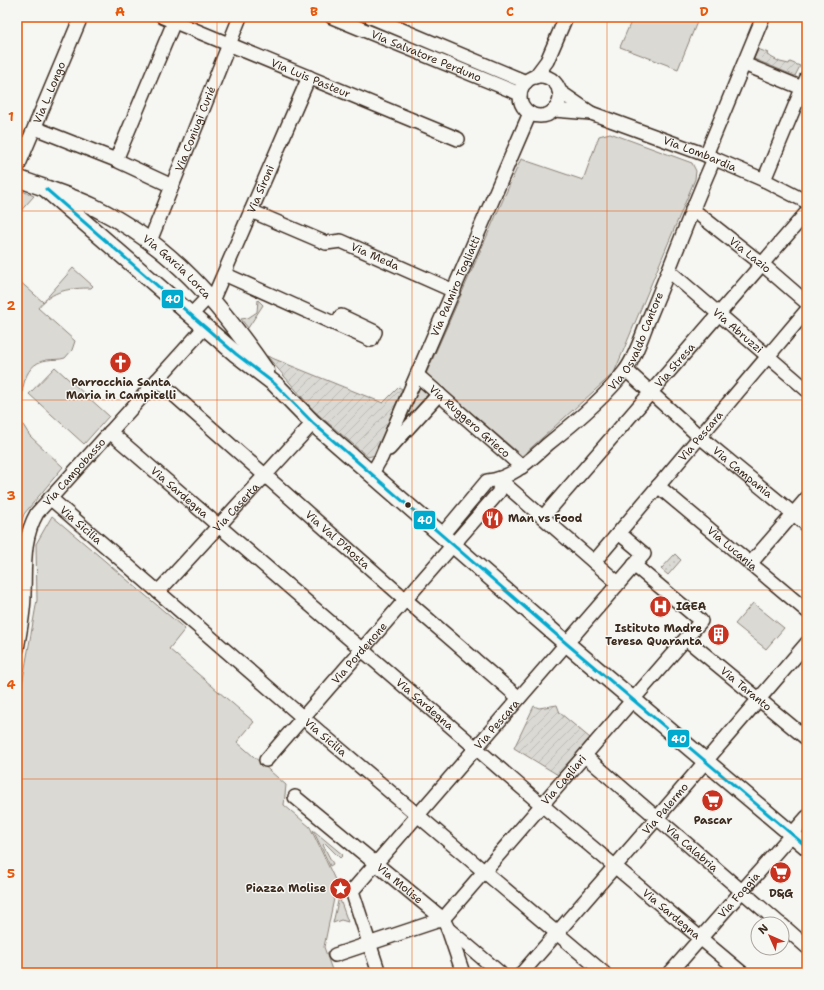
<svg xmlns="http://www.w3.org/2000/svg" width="824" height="990" font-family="'Shantell Sans',sans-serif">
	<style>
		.grass { fill: #dad9d3; stroke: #8a8278 }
		.park { fill: url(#park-dots); stroke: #8a8278 }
		.garden { fill: url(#garden-furrows); stroke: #8a8278 }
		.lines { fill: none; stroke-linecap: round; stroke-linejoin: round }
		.minor-casing { stroke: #3b2a1e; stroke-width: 16 }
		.tertiary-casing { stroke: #3b2a1e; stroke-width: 19 }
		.minor { stroke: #f6f6f2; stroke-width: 13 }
		.tertiary { stroke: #f6f6f2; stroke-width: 16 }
		.bus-1-casing { stroke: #f6f6f2; stroke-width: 6 }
		.bus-1 { stroke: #00a9ce; stroke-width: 3 }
		.grid { fill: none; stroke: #e8590c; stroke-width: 1; stroke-opacity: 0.55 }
		.bus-dot { fill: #3b2a1e; stroke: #f6f6f2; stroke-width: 1.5 }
		.labels { text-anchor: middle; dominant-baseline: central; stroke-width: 3; stroke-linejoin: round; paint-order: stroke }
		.street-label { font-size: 11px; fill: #3b2a1e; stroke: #f6f6f2 }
		.poi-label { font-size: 11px; font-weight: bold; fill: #3b2a1e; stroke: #f6f6f2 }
		.line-badge { stroke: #f6f6f2; stroke-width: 1.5 }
		.badge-label { font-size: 11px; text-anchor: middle; font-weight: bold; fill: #fff }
		.neatline { fill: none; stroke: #e8590c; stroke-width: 1.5 }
		.grid-label { font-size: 13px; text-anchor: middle; font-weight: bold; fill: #e8590c }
	</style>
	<defs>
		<pattern id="park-dots" width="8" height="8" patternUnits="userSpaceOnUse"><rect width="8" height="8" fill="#dad9d3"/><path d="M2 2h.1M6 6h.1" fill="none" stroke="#bcbab5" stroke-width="1.8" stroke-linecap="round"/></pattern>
		<pattern id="garden-furrows" width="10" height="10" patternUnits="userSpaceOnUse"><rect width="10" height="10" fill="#dad9d3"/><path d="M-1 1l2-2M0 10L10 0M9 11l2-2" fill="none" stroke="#bcbab5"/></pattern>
	</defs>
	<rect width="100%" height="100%" fill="#f6f6f2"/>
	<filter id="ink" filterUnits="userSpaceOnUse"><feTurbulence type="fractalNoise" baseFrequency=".025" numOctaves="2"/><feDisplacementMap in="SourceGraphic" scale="8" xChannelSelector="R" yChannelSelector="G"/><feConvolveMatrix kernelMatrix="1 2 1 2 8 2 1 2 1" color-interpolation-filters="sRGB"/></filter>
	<g filter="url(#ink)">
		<path class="grass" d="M633,17H699L678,69L620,47Z
			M610,133L692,163L696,171L695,179L614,373L522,456L426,374L521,159L583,180L599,136Z
			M20,190L34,196L17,215V200Z
			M73,268L93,286L91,288C70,288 52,290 38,308L75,341L72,350L65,358C59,360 53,359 47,360C19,364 22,400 20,420L30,436L63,467L24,514L17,536V279L43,302Z
			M258,300L263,305L248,328L241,319L248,318L257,312Z
			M55,367L109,416L84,444L29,394Z
			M420,387L428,394L406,419Z
			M52,516L185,629L169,649L254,722L237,742L286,785L284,805L310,827L337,884L324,947L333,973H17V701L20,696L37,600L36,544Z
			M753,603L784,628L766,649L735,624Z
			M313,830L343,855L340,858L325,843L323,845L333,864L330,866Z
			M339,897L348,922L341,920L333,923Z"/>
		<path class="park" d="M675,554L681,560L668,575L661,569Z"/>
		<path class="garden" d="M758,49L768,53L767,55L780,62L789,64L790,62L800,66L795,76L754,59Z
			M267,356L383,403L399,387L402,389L375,455L368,457L313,410Z
			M557,705L560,713L590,738L558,775L514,748L534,706L539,708Z"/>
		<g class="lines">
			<defs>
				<g id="minor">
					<path id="s1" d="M163,17L458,139"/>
					<path id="s2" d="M332,17L520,94"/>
					<path d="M371,17L526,82"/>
					<path d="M744,64L807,90"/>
					<circle cx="540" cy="96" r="20"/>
					<path d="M535,77L547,61L566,17"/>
					<path id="s3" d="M559,91L591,113L706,155L764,180L807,202"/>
					<path d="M554,110L591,113"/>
					<path d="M35,128L116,160L172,186"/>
					<path d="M706,155L763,17"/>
					<path d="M116,160L174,22"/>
					<path id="s4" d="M17,169L81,17"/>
					<path d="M764,180L807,77"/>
					<path id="s5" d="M692,209L762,264L807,303"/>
					<path id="s6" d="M251,211L326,243L341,241L454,291"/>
					<path id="s7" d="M150,241L240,17"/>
					<path id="s8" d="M669,271L807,390"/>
					<path d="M224,274L371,340L375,332L341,316L338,325"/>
					<path id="s9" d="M212,301L309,77"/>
					<path d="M191,315L209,296"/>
					<path id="s10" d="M626,370L700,437L807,525"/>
					<path id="s11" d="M417,375L522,467"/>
					<path id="s12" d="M157,380L406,600L519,698"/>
					<path id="s13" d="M110,432L543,806L742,973"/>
					<path d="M389,449L439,394"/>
					<path id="s14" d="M371,475L381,458L530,113"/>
					<path d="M500,480L618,583"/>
					<path id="s15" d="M658,486L807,611"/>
					<path id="s16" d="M50,498L323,735L604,973"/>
					<path id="s17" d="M543,517L807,212"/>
					<path id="s18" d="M442,535L487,481C512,479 530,460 548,444C572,425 607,395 625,371C636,357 643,332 650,316C672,264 691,210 714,159"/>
					<path id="s19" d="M594,562L807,310"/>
					<path d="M750,564L807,498"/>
					<path id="s20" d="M158,592L313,423"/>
					<path id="s21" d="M686,639L807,739"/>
					<path id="s22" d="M17,649C20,631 24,612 24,594C25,566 22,539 37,513L205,327"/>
					<path id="s23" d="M585,756L780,924"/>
					<path id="s24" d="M266,760L499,492L500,480"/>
					<path id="s25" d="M295,797L443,919L448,929L500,973"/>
					<path d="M782,925L807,947"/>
					<path d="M448,929L463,973"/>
					<path id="s26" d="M335,955L443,919L701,621L634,565"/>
					<path id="s27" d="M379,973L352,891L644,554L619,533"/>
					<path id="s28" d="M522,973L657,818L807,643"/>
					<path id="s29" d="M670,973L807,817"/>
				</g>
				<g id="tertiary">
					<path id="s30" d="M17,178C43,188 69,195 94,207C171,245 218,302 266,371"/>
					<path d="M46,189L236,354L275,384L313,423L567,644L807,847"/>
				</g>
			</defs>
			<use href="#minor" class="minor-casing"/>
			<use href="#tertiary" class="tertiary-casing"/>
			<use href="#minor" class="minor"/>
			<use href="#tertiary" class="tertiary"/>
			<defs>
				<path id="bus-1" d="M46,189L236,354L275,384L313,423L567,644L807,847"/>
			</defs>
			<use href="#bus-1" class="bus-1-casing"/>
			<use href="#bus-1" class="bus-1"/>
		</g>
	</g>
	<path class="grid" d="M217,17V973M412,17V973M607,17V973M17,211H807M17,400H807M17,590H807M17,779H807"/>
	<defs>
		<symbol id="church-disc" viewBox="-11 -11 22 22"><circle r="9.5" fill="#c8321e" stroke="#f6f6f2"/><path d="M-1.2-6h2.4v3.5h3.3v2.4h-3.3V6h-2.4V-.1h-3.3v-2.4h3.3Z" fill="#fff"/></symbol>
		<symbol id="restaurant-disc" viewBox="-11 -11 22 22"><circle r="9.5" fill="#c8321e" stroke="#f6f6f2"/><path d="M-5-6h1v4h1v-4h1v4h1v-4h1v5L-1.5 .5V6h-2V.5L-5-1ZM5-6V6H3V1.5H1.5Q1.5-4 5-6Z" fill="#fff"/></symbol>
		<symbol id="hospital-disc" viewBox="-11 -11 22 22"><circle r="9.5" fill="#c8321e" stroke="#f6f6f2"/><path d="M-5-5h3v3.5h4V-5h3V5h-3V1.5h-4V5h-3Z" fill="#fff"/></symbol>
		<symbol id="building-disc" viewBox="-11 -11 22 22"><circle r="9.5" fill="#c8321e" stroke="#f6f6f2"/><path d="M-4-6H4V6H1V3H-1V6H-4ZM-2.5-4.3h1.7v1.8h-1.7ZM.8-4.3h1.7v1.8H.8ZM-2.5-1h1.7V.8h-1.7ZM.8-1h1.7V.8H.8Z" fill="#fff"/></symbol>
		<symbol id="supermarket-disc" viewBox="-11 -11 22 22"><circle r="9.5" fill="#c8321e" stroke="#f6f6f2"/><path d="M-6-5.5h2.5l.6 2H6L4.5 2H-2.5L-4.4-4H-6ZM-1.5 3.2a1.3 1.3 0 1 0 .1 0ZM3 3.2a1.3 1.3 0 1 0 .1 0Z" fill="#fff"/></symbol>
		<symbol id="sight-disc" viewBox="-11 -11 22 22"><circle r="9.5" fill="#c8321e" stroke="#f6f6f2"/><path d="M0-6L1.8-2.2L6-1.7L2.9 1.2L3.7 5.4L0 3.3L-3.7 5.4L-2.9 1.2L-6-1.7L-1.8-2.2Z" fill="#fff"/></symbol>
	</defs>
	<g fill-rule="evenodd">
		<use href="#church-disc" x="108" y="350" width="25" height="25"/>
		<use href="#restaurant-disc" x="480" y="506" width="25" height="25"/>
		<use href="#hospital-disc" x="648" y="594" width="25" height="25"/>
		<use href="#building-disc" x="706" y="622" width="25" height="25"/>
		<use href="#supermarket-disc" x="700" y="788" width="25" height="25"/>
		<use href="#supermarket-disc" x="768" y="860" width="25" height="25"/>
		<use href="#sight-disc" x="328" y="876" width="25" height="25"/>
	</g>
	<circle class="bus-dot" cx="408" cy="505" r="3.5"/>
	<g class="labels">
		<g class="street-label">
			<text stroke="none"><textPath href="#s2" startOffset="102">Via Salvatore Perduno</textPath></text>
			<text stroke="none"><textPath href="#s1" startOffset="160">Via Luis Pasteur</textPath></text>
			<text stroke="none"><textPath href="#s4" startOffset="83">Via L. Longo</textPath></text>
			<text stroke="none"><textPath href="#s7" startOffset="121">Via Coniugi Curié</textPath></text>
			<text stroke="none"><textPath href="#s3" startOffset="155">Via Lombardia</textPath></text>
			<text stroke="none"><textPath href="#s9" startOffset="122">Via Sironi</textPath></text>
			<text stroke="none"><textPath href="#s5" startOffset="74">Via Lazio</textPath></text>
			<text stroke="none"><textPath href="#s6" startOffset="134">Via Meda</textPath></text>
			<text stroke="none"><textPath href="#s30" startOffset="185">Via Garcia Lorca</textPath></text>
			<text stroke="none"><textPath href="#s14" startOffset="207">Via Palmiro Togliatti</textPath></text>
			<text stroke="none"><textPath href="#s8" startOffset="91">Via Abruzzi</textPath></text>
			<text stroke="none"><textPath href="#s18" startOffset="281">Via Osvaldo Cantore</textPath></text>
			<text stroke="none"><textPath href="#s17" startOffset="201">Via Stresa</textPath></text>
			<text stroke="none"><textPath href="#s11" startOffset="70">Via Ruggero Grieco</textPath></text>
			<text stroke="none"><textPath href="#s19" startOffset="165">Via Pescara</textPath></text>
			<text stroke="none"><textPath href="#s22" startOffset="194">Via Campobasso</textPath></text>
			<text stroke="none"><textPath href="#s10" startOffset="155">Via Campania</textPath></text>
			<text stroke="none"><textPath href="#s13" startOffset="92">Via Sardegna</textPath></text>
			<text stroke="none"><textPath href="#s20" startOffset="115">Via Caserta</textPath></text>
			<text stroke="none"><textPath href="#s16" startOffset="41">Via Sicilia</textPath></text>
			<text stroke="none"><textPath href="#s12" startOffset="241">Via Val D'Aosta</textPath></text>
			<text stroke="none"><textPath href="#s15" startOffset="97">Via Lucania</textPath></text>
			<text stroke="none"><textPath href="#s24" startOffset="142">Via Pordenone</textPath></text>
			<text stroke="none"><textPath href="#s21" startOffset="78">Via Taranto</textPath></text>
			<text stroke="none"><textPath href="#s13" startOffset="416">Via Sardegna</textPath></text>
			<text stroke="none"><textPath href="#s27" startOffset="307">Via Pescara</textPath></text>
			<text stroke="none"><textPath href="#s16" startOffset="365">Via Sicilia</textPath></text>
			<text stroke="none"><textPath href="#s26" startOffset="298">Via Cagliari</textPath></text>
			<text stroke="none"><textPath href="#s28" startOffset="218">Via Palermo</textPath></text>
			<text stroke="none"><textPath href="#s23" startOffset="141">Via Calabria</textPath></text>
			<text stroke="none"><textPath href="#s25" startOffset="136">Via Molise</textPath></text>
			<text stroke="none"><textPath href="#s29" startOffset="104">Via Foggia</textPath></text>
			<text stroke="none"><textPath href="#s13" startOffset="740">Via Sardegna</textPath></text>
		</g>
		<g class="poi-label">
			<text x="121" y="382">Parrocchia Santa<tspan x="121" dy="13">Maria in Campitelli</tspan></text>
			<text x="508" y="518" text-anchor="start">Man vs Food</text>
			<text x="676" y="606" text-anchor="start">IGEA</text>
			<text x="702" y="628" text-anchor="end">Istituto Madre<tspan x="702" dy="13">Teresa Quaranta</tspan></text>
			<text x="713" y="820">Pascar</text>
			<text x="326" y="888" text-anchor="end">Piazza Molise</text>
			<text x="781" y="893">D&amp;G</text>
		</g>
	</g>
	<g class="line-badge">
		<rect x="161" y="289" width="23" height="20" rx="4" fill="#00a9ce"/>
		<rect x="413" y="510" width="23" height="20" rx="4" fill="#00a9ce"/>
		<rect x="667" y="729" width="23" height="19" rx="4" fill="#00a9ce"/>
	</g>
	<g class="badge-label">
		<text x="173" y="303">40</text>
		<text x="425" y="524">40</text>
		<text x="679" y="743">40</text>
	</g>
	<rect width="824" height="990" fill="none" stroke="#f6f6f2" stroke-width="44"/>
	<g transform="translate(770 936) rotate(315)"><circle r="19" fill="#f6f6f2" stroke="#aba49d"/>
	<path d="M0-3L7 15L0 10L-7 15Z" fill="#c8321e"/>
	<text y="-6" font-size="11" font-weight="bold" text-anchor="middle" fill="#3b2a1e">N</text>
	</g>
	<rect x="22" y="22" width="780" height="946" class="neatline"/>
	<g class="grid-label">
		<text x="120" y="16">A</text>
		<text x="314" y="16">B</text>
		<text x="510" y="16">C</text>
		<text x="704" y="16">D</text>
		<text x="11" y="121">1</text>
		<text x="11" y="310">2</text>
		<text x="11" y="500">3</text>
		<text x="11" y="689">4</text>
		<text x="11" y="878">5</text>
	</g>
</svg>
